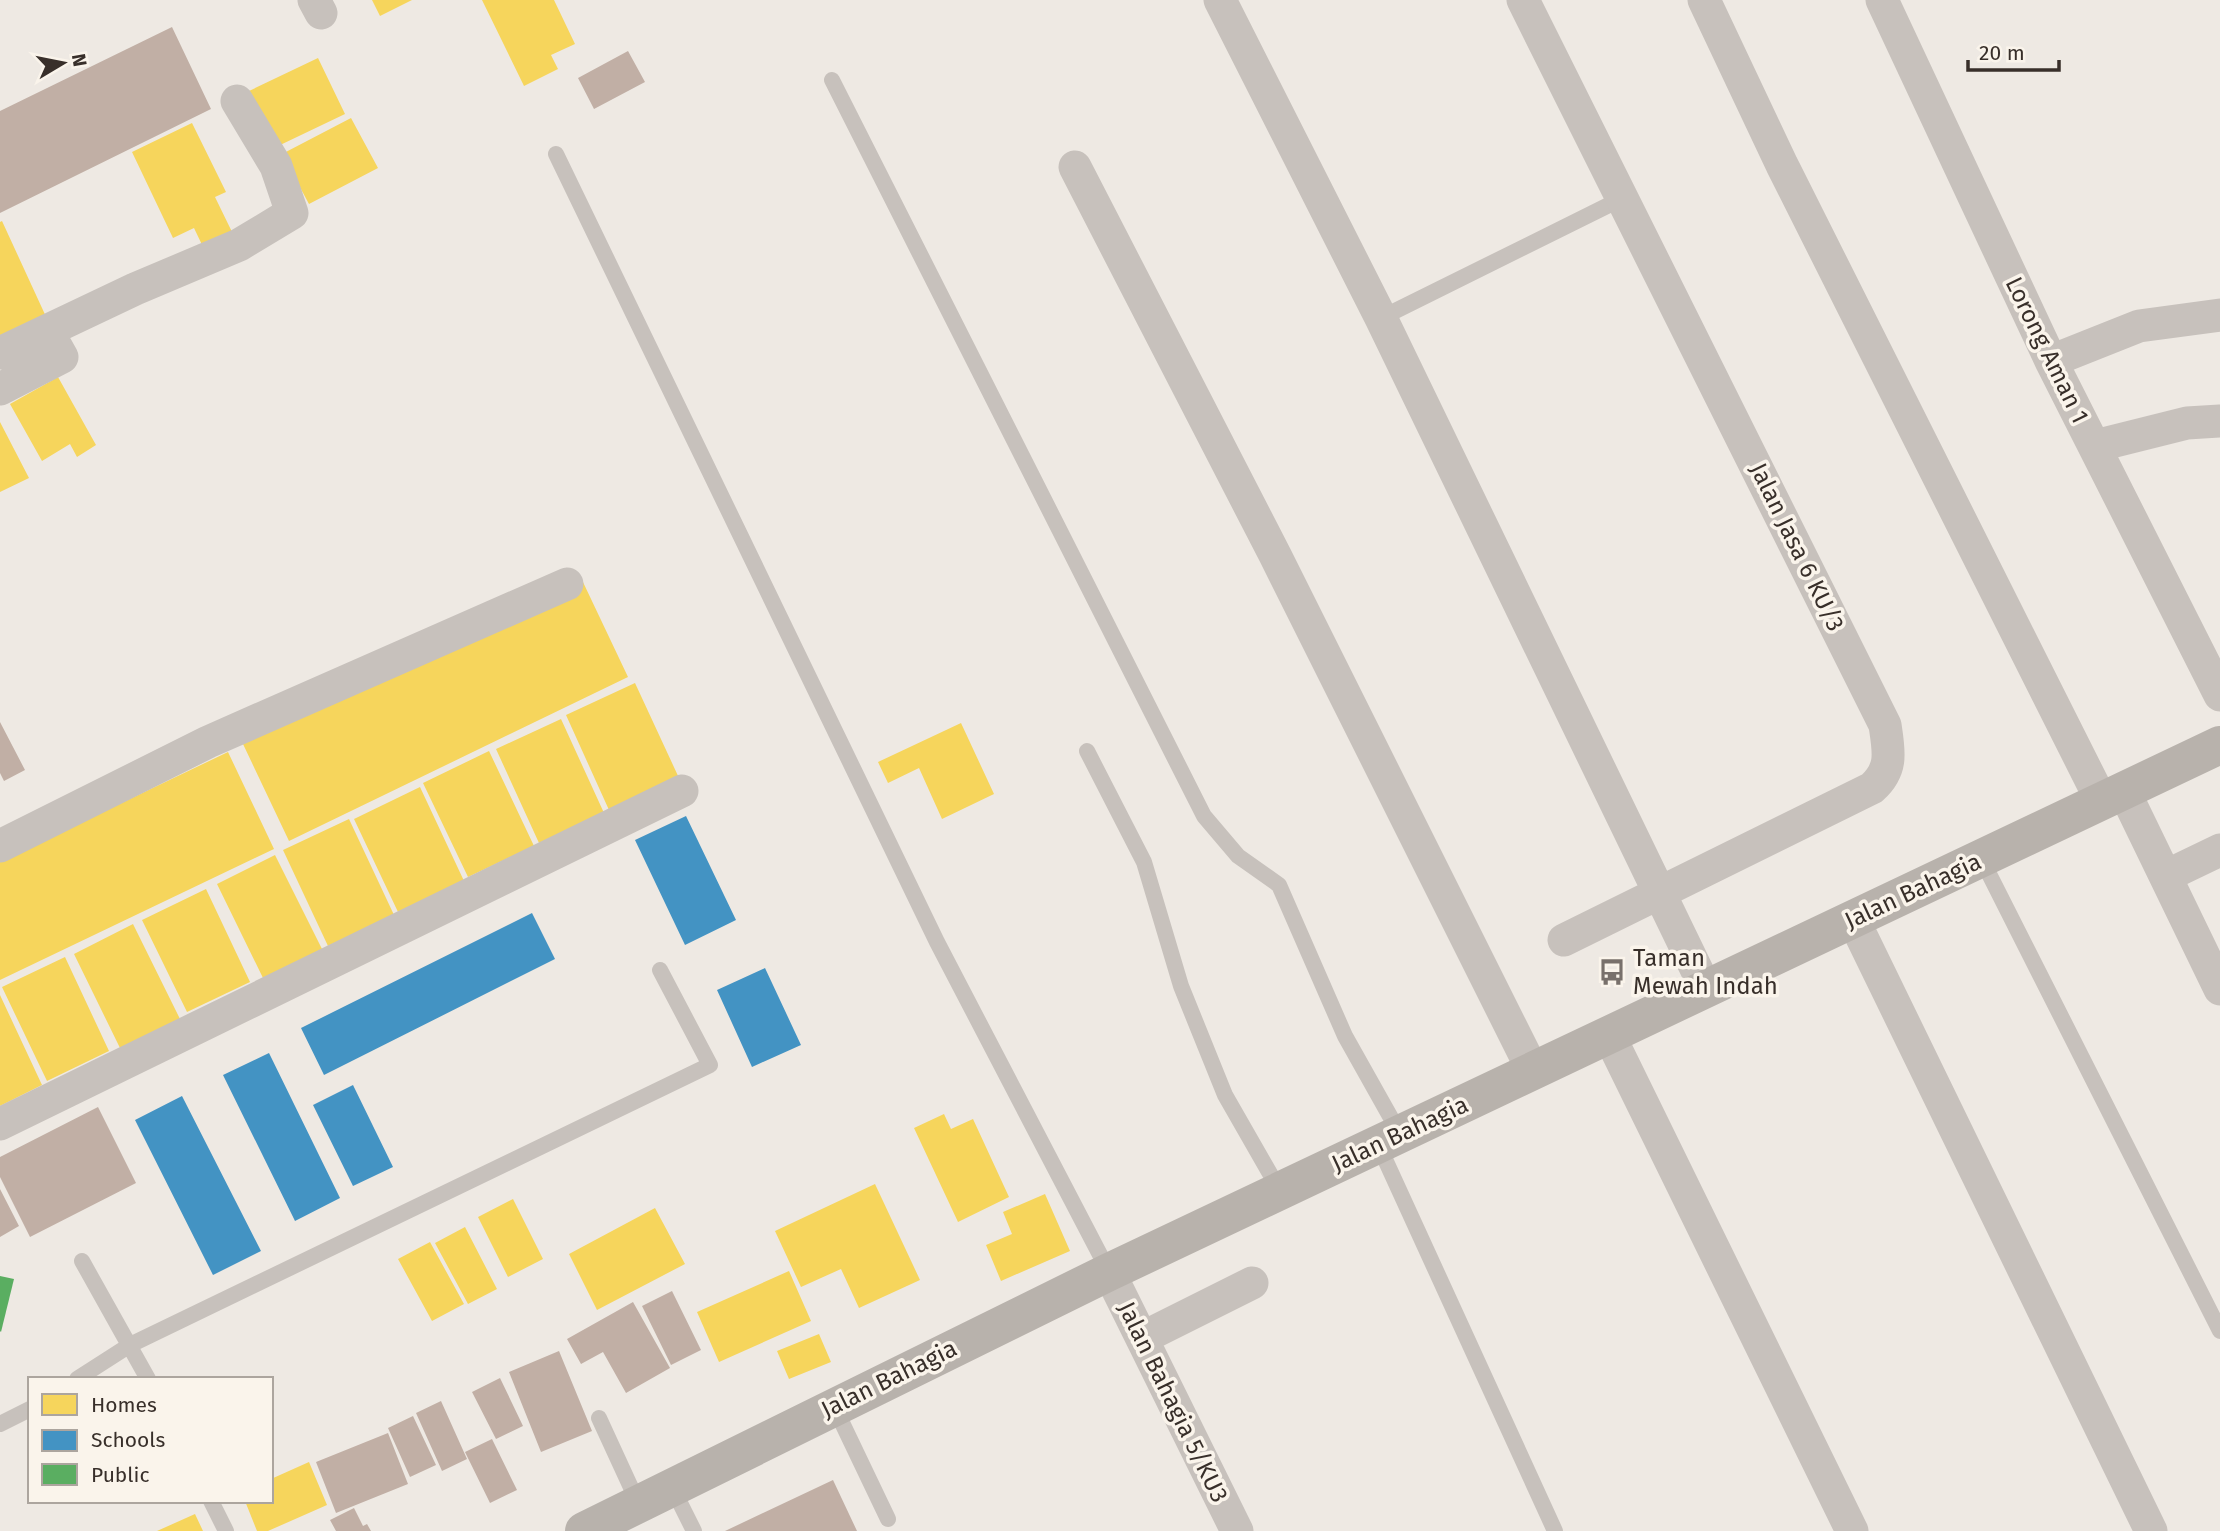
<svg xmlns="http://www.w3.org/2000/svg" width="2220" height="1531" font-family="'Fira Sans',sans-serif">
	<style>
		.homes { fill: #f6d55c }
		.schools { fill: #4393c3 }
		.public { fill: #5aae61 }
		.building { fill: #c1afa5 }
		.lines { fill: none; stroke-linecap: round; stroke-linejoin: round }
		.lane { stroke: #c7c1bc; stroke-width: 16 }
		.street { stroke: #c7c1bc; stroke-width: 33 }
		.secondary { stroke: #b8b2ac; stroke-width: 38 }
		.labels { text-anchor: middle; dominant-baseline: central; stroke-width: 7; stroke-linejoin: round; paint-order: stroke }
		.street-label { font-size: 24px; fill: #382f2a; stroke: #faf4eb }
		.poi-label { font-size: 24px; fill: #382f2a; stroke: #faf4eb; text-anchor: start }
	</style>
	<rect width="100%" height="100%" fill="#eee9e3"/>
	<path class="homes" d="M372,0H412L380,16Z
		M482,0H554L575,44L551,55L558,69L524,86Z
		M318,58L345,114L276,147L249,91Z
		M351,118L378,168L309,204L282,154Z
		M192,123L226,192L215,197L233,234L204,249L194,228L173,238L132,152Z
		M2,221L48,321L0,343V222Z
		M58,377L96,445L77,457L70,444L42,461L10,404Z
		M0,422L29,478L0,492Z
		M582,580L628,677L289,841L243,744Z
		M635,683L679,778L609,810L566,715Z
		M561,719L604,813L539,843L496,749Z
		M961,723L994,794L942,819L919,768L888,783L878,762Z
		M489,751L534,846L468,877L423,783Z
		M228,752L274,849L0,980V861Z
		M420,787L464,881L398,912L354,819Z
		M349,819L394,915L328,946L283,850Z
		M275,855L322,949L263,978L217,884Z
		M206,889L250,982L187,1012L142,920Z
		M133,924L180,1019L120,1048L74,954Z
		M65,957L109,1051L47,1081L2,987Z
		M0,995L42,1085L0,1106Z
		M944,1114L951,1129L973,1119L1009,1197L958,1222L914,1128Z
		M875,1184L920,1280L859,1308L841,1269L801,1287L775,1231Z
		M1045,1194L1070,1251L1001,1281L986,1245L1012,1234L1003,1212Z
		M513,1199L543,1259L508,1277L478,1217Z
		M655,1208L685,1264L597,1310L569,1254Z
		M465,1227L497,1289L468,1304L435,1243Z
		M430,1242L464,1304L432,1321L398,1259Z
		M789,1271L811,1321L719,1362L697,1312Z
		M819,1334L831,1362L789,1379L777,1351Z
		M309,1462L327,1505L268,1531H257L245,1501H271V1479Z
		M195,1514L203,1531H157Z"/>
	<path class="schools" d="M686,816L736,920L685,945L635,840Z
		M532,913L555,959L324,1075L301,1028Z
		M765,968L801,1045L752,1067L717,990Z
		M269,1053L340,1198L295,1221L223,1075Z
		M353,1085L393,1167L353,1186L313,1105Z
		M182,1096L261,1251L213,1275L135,1120Z"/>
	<path class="public" d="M0,1276L14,1279L1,1332L0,1331Z"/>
	<path class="building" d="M172,27L211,109L0,213V111Z
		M628,51L645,82L594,109L578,78Z
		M0,722L25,770L4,781L0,773Z
		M98,1107L136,1183L30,1237L0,1177V1157Z
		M0,1189L19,1226L0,1237Z
		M672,1291L701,1350L671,1365L642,1306Z
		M633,1302L670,1368L626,1393L603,1352L581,1364L567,1339Z
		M559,1351L592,1431L541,1452L509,1372Z
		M500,1378L523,1426L496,1439L472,1392Z
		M441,1401L467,1459L442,1471L416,1413Z
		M413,1416L436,1465L410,1477L388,1428Z
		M388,1433L408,1484L336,1513L316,1462Z
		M492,1439L517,1490L490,1503L465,1452Z
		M833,1480L857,1531H725Z
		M354,1508L363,1526L367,1524L371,1531H336L330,1520Z"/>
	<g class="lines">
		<path class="lane" d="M832,80L1204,816L1238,856L1279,885L1345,1036L1400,1134
			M556,154L937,942L1109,1272
			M1381,318L1623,198
			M1087,751L1144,862L1181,986L1225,1095L1280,1191
			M1981,858L2220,1331
			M1378,1144L1555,1531
			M82,1261L148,1379
			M77,1379L130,1345L710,1065L660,970
			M834,1406L888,1519
			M599,1418L639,1505
			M0,1424L30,1409
			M672,1487L694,1531
			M211,1501L226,1531"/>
		<path class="street" d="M314,0L321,13
			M1220,0L1381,318L1706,989
			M1523,0L1885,725C1889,752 1893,769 1872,788L1564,940
			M1704,0L1782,165L2102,802
			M1882,0L2051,361L2220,695
			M1075,167L1275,555L1533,1071
			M0,353L135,289L239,245L292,213L276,166L237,101
			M2051,361L2139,326L2220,315
			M0,389L62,357L48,332
			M2095,446L2187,423L2220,421
			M2124,791L2220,989
			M0,846L208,742L567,584
			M2166,876L2220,850
			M1853,919L2151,1531
			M1609,1035L1852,1531
			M0,1124L682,791
			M1109,1272L1237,1531
			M1142,1338L1252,1283"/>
		<path class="secondary" d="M584,1531L1109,1272L2220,745"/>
	</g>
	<defs>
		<symbol id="bus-bare" viewBox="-9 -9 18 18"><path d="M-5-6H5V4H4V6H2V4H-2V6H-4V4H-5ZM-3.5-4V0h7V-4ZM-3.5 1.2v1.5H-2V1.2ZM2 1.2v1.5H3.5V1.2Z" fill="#78706b" stroke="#faf4eb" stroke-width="2.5" paint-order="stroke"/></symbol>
	</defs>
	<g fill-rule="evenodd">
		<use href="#bus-bare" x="1593" y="953" width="38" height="38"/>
	</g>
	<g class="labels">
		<g class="street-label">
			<text transform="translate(2047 350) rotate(64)">Lorong Aman 1</text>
			<text transform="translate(1797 547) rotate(64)">Jalan Jasa 6 KU/3</text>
			<text transform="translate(1913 891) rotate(-25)">Jalan Bahagia</text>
			<text transform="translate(1400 1134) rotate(-25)">Jalan Bahagia</text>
			<text transform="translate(889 1379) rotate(-26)">Jalan Bahagia</text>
			<text transform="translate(1173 1402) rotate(64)">Jalan Bahagia 5/KU3</text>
		</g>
		<g class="poi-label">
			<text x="1633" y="958">Taman<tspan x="1633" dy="28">Mewah Indah</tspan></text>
		</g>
	</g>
	<rect x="28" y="1377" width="245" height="126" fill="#faf4eb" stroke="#aca59e" stroke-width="2"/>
	<rect x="42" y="1394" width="35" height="21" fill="#f6d55c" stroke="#aca59e" stroke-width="2"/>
	<text x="91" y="1412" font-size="21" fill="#382f2a">Homes</text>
	<rect x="42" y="1430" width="35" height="21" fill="#4393c3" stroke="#aca59e" stroke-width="2"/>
	<text x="91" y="1447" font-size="21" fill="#382f2a">Schools</text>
	<rect x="42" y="1464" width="35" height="21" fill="#5aae61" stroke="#aca59e" stroke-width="2"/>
	<text x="91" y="1482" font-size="21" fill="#382f2a">Public</text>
	<g transform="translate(63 63) rotate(80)" stroke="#faf4eb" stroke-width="5" paint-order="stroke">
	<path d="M0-5L12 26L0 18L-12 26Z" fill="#382f2a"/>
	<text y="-10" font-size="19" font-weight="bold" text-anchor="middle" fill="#382f2a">N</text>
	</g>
	<path d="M1968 60v10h91v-10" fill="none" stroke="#382f2a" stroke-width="3.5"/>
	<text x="1979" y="60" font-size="21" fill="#382f2a" stroke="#faf4eb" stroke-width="5" paint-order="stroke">20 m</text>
</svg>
